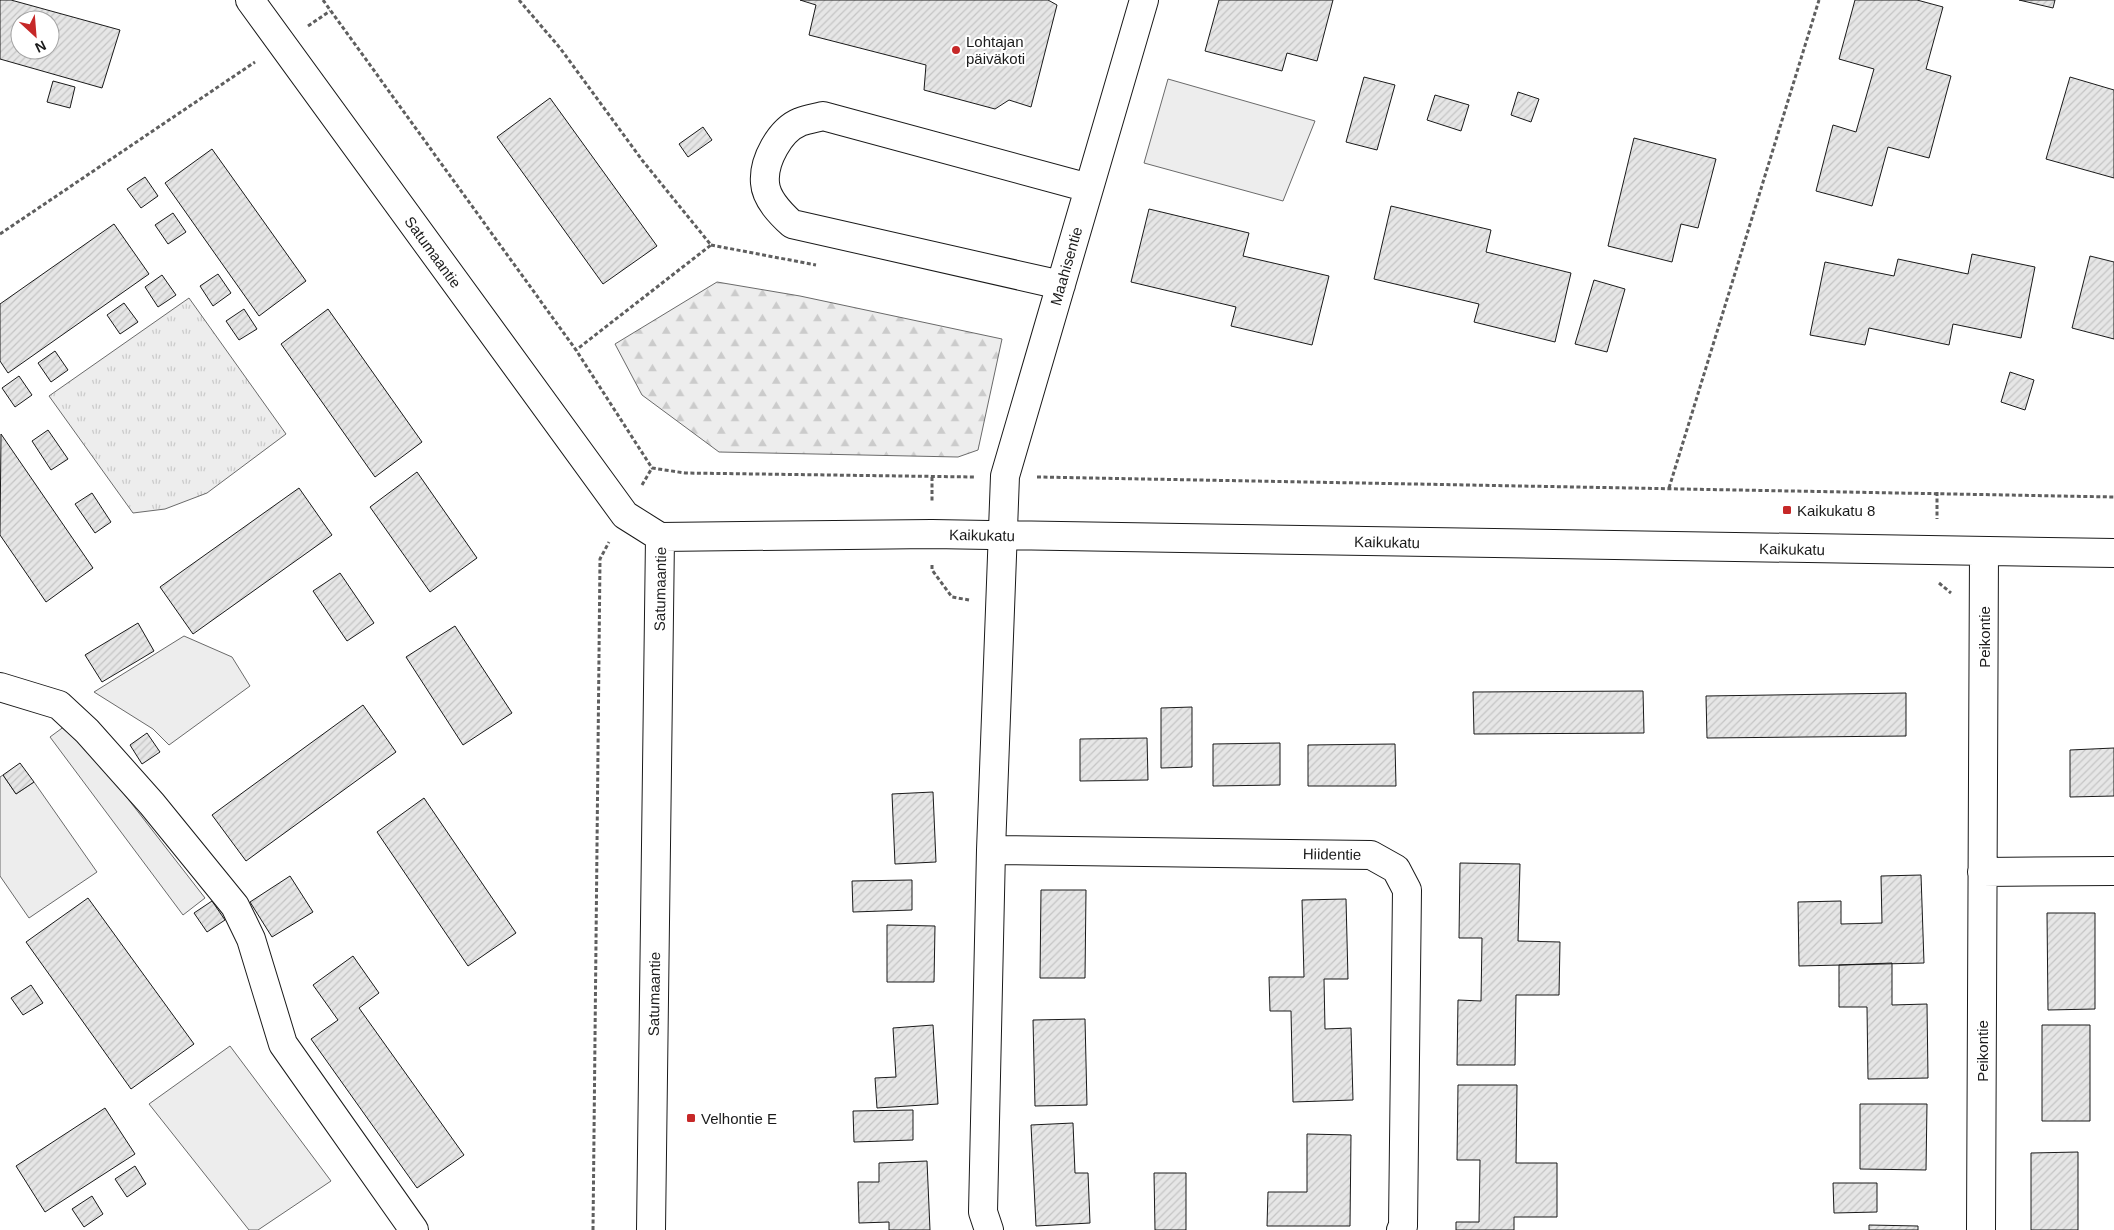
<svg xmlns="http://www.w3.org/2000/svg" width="2114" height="1230" font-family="Arial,sans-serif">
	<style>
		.grass { fill: url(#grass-tufts); stroke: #6a6a6a }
		.forest { fill: url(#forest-firs); stroke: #6a6a6a }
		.built { fill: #ededed; stroke: #6a6a6a }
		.building { fill: url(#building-hatch); stroke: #1a1a1a; fill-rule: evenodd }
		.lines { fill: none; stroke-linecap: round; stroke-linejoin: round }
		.minor-casing { stroke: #1a1a1a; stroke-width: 30 }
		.path { stroke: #5f5f5f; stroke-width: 3; stroke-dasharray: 4 2.5; stroke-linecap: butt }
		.minor { stroke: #fff; stroke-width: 28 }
		.poi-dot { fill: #c62828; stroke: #fff; stroke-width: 2 }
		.labels { text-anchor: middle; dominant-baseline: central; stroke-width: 4; stroke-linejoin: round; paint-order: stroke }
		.poi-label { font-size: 15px; fill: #1a1a1a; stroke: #fff; text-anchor: start }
		.street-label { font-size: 15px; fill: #1a1a1a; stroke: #fff }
	</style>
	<defs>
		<pattern id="grass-tufts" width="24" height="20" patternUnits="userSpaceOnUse" patternTransform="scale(1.25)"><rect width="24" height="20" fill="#ededed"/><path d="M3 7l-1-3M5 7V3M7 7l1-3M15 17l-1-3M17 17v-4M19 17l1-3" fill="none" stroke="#cbcbcb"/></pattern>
		<pattern id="forest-firs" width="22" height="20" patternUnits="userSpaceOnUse" patternTransform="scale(1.25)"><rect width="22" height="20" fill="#ededed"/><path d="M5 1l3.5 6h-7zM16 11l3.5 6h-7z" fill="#cbcbcb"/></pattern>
		<pattern id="building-hatch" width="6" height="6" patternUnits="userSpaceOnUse" patternTransform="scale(1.25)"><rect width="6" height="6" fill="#e6e6e6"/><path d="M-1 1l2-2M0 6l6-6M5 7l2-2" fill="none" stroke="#c5c5c5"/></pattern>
	</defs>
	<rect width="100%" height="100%" fill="#fff"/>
	<path class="grass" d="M189,298L286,434L207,493L165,509L133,513L49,396Z"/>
	<path class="forest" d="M717,282L800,296L1002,339L978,450L958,457L719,452L642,395L615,344Z"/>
	<path class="built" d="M1168,79L1315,121L1283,201L1144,163Z
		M184,636L232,657L250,686L169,745L153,729L94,692Z
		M69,723L205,898L183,915L50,737Z
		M3,775L16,794L34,782L97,872L29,918L0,876V777Z
		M230,1046L331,1181L258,1230H249L149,1104Z"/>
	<path class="building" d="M0,0H11L120,30L102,88L0,59ZM20,20H50V50H20Z
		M800,0H1048L1057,5L1031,107L1009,100L995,109L924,90L926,65L809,35L816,5Z
		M1219,0H1333L1317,61L1287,53L1282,71L1205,51Z
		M1855,0H1917L1943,7L1926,69L1951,76L1929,158L1888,147L1872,206L1816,191L1833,125L1856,132L1874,69L1839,59Z
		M2019,0H2055L2053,8Z
		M1364,77L1395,85L1377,150L1346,142Z
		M2070,77L2114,90V178L2046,159Z
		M53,81L75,87L70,108L47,102Z
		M1518,92L1539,99L1531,122L1511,115Z
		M1435,95L1469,105L1461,131L1427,120Z
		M550,98L657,246L603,284L497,137Z
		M703,127L712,140L688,157L679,144Z
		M1634,138L1716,159L1698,228L1681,224L1672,262L1608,246Z
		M212,149L306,281L259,316L165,183Z
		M145,177L158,196L141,208L127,189Z
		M1391,206L1491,230L1486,252L1571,273L1555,342L1474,322L1479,304L1374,279Z
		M1149,209L1249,233L1243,256L1329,276L1312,345L1231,326L1236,307L1131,282Z
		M173,213L186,232L168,244L155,225Z
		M114,224L149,274L8,373L0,361V304Z
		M1972,254L2035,267L2021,338L1953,324L1949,345L1869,328L1865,345L1810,335L1825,262L1894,276L1898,259L1968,274Z
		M2090,256L2114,262V339L2072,328Z
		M218,274L231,293L213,306L200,286Z
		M162,275L176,295L158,307L145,287Z
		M1594,280L1625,289L1607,352L1575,344Z
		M124,303L138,322L120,334L107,315Z
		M244,309L257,329L239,340L226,321Z
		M328,309L422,442L375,477L281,344Z
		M55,351L68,370L51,382L38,363Z
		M2010,372L2034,380L2025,410L2001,402Z
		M19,376L32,395L15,407L2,388Z
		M48,430L68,459L51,470L32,441Z
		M1,434L93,568L46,602L0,535Z
		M417,472L477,558L430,592L370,507Z
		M299,488L332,535L193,634L160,587Z
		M92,493L111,522L95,533L75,504Z
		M340,573L374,623L347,641L313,591Z
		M138,623L154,651L102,682L85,655Z
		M455,626L512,713L463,745L406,657Z
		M1643,691L1644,733L1474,734L1473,692Z
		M1906,693V736L1707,738L1706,696Z
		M363,705L396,752L246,861L212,815Z
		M1192,707V767L1161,768V708Z
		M147,733L160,752L142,764L130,745Z
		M1147,738L1148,780L1080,781V739Z
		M1280,743V785L1213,786V744Z
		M1395,744L1396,786H1308V745Z
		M2114,748V796L2070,797V750Z
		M20,763L34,782L16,794L3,775Z
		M933,792L936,862L895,864L892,794Z
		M424,798L516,933L468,966L377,832Z
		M1460,863L1520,864L1518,941L1560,942L1559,995H1516L1515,1065H1457L1458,1000L1481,1001L1482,938H1459Z
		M1921,875L1924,963L1799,966L1798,902L1841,901V924L1882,923L1881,876Z
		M290,876L313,912L272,937L250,902Z
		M912,880V910L853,912L852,881Z
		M1041,890H1086L1085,978H1040Z
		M88,898L194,1044L131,1089L26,942Z
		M1346,899L1348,979H1324L1325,1029L1351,1028L1353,1100L1293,1102L1291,1011H1270L1269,977H1304L1302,900Z
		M212,901L225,920L207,932L194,913Z
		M2047,913H2095V1009L2048,1010Z
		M887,925L935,926L934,982H887Z
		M353,956L379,993L359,1008L464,1155L417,1188L311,1039L338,1020L313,985Z
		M1892,963V1005L1927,1004L1928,1078L1868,1079L1867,1007H1839V965Z
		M31,985L43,1003L23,1015L11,998Z
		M1085,1019L1087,1105L1035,1106L1033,1020Z
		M933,1025L938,1104L877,1108L875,1078L896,1077L893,1028Z
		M2042,1025H2090V1121H2042Z
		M1458,1085H1517L1516,1163H1557V1217H1514V1230H1456V1222H1479L1480,1160H1457Z
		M1860,1104H1927L1926,1170L1860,1169Z
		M105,1108L135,1154L45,1212L16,1166Z
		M913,1110V1140L854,1142L853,1111Z
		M1073,1123L1075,1173H1088L1090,1223L1036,1226L1031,1125Z
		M1307,1134L1351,1135L1350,1226H1267L1268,1192H1307Z
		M2078,1152V1230H2031V1153Z
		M927,1161L930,1230H889V1222L859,1223L858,1182H879V1163Z
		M135,1166L146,1184L127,1197L115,1179Z
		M1154,1173H1186V1230H1155Z
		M1833,1183H1877V1212L1834,1213Z
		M92,1196L103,1214L84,1227L72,1209Z
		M1869,1225L1918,1226V1230H1869Z"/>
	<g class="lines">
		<defs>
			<path id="minor" d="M250,0L625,515L660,537
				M1061,285L792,224C781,214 766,199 765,183C763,161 780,130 800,122C807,119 816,118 823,116L1089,188
				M660,537L932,534L2114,553
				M0,687L59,705L87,731L152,804L235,906L251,939L283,1044L414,1230
				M991,850L1371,855L1396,869L1407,890L1403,1226L1401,1230
				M1982,872L2114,871
				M651,1230L660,537
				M989,1230L983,1212L991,850L1005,476L1144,0
				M1981,1230L1984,552"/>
		</defs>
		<use href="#minor" class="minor-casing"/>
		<path class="path" d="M323,0L576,350L652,468L685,473L974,477
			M519,0L560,48L642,160L711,245L576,350
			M308,26L330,11
			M0,234L255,62
			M711,245L816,265
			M932,477V502
			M1037,477L2114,497
			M642,485L652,468
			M1669,488L1819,0
			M1937,492V519
			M932,565V570L952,597L969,600
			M1939,583L1951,593
			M593,1230L600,559L609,542"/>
		<use href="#minor" class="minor"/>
	</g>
	<g class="poi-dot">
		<circle cx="956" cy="50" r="5"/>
		<rect x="1782" y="505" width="10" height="10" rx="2.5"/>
		<rect x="686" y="1113" width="10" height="10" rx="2.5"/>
	</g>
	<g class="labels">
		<g class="poi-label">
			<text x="966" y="41">Lohtajan<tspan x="966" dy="17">päiväkoti</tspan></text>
			<text x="1797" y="510">Kaikukatu 8</text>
			<text x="701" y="1118">Velhontie E</text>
		</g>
		<g class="street-label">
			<text transform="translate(433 252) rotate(54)">Satumaantie</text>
			<text transform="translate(1066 266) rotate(-74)">Maahisentie</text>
			<text transform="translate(982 535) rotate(1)">Kaikukatu</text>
			<text transform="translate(1387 542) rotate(1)">Kaikukatu</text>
			<text transform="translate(1792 549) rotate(1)">Kaikukatu</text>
			<text transform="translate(660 589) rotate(-89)">Satumaantie</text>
			<text transform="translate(1984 637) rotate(-90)">Peikontie</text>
			<text transform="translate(1332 854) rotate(1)">Hiidentie</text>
			<text transform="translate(654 994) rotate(-89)">Satumaantie</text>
			<text transform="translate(1982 1051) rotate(-90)">Peikontie</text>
		</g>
	</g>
	<g transform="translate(35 35) rotate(154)"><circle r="24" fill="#ffffff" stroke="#a3a3a3"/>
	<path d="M0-4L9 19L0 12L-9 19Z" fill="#c62828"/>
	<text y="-8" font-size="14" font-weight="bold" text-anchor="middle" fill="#1a1a1a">N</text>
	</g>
</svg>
